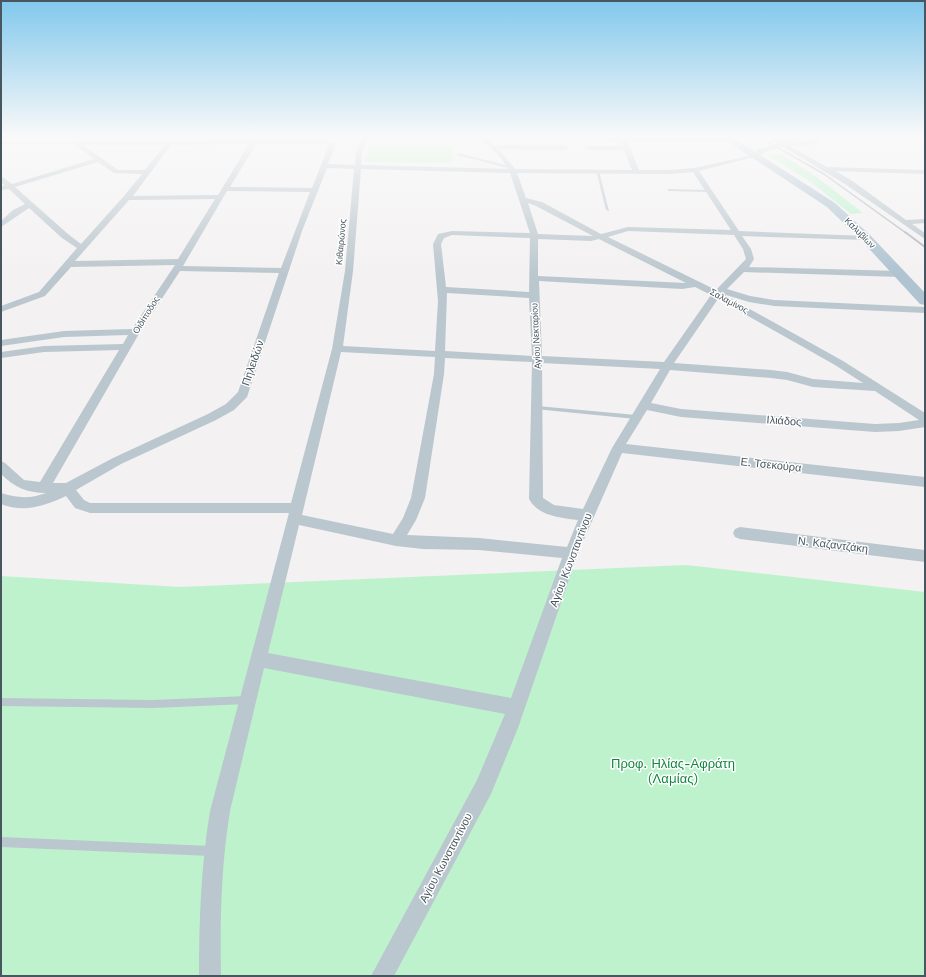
<svg xmlns="http://www.w3.org/2000/svg" width="926" height="977" font-family="'Work Sans',sans-serif">
	<style>
		.green { fill: #bef2cd }
		.lines { fill: none; stroke-linecap: round; stroke-linejoin: round }
		.service { fill: #bbc7ce; fill-rule: evenodd }
		.minor { fill: #bbc7ce; fill-rule: evenodd }
		.tertiary { fill: #bbc7ce; fill-rule: evenodd }
		.primary { fill: #afc3d1; fill-rule: evenodd }
		.rail-far1 { stroke: #b3b7bb; stroke-width: 1.5 }
		.rail { stroke: #b3b7bb; stroke-width: 2 }
		.labels { text-anchor: middle; dominant-baseline: central; stroke-width: 3; stroke-linejoin: round; paint-order: stroke }
		.far-street-label { font-size: 9px; fill: #47565f; stroke: #fff }
		.street-label { font-size: 11px; fill: #47565f; stroke: #fff }
		.near-park-label { font-size: 13px; fill: #138642; stroke: #fff }
	</style>
	<rect width="100%" height="100%" fill="#f3f1f1"/>
	<path class="green" d="M370,145H453L452,163L365,162Z
		M780,153L818,178L863,213L851,214L811,182L769,156Z
		M686,565L925,592V976H1V576L180,587Z"/>
	<g class="lines">
		<path class="service" d="M1,142H77L78,143L77,144H1Z
			M458,153L513,167L514,168L512,169L457,155Z
			M596,170L599,171L609,211L606,210Z
			M668,189L708,190L710,191L708,192L669,191L667,190Z
			M537,406L636,415L639,417L636,419L535,409L534,408Z
			M247,696L250,697L251,700L250,703L247,704L153,708L1,706V698L153,700Z
			M1,837L211,846L214,848L216,851L214,854L211,856L1,847Z"/>
		<path class="minor" d="M362,137H368L362,153L361,165L508,169L501,158L478,137L731,138L734,140L731,142L627,141L639,170H670L694,168L758,154V156L699,171L739,231L866,236L870,238L866,240L742,236L751,249L754,259L749,267L900,271L904,274L900,277L744,272L727,289L750,296L774,300L925,307V313L774,306L749,302L723,294L843,361L925,413V427L899,431L875,432L681,417L647,410L626,444L925,477V487L622,453L578,553L518,728L491,794L394,976H371L477,780L505,714L264,668L230,811C221,866 220,921 221,976H199C199,920 201,866 210,811L289,513H90L75,508L66,496C45,506 24,513 1,504V493C17,498 30,499 46,493C27,493 14,487 1,474V461L5,463L24,480L40,482L119,350L44,352L1,358V352L44,346L123,344L128,335L64,337L1,346V340L64,331L132,329L175,265L71,267L45,296L1,312V306L39,292L77,248L62,238L29,208L1,227V221L13,210L25,204L9,189L2,190V186H5L1,182V176L12,184L94,159L75,144L74,143L77,141L323,140L336,144L328,164L355,165L356,153ZM487,139L621,141L623,146H589L586,148L589,150H624L632,170L515,169L505,156L498,149L566,150L569,148L566,146L494,145ZM249,144L218,195L133,196L171,145ZM256,144H323L329,145L312,188L230,187ZM83,145H165L145,170H118ZM98,162L114,173L142,174L124,196L81,244L68,234L15,187ZM327,168L354,169L345,271L332,349L291,503H90L84,500L76,490L121,464L216,420L234,410L247,397L302,231ZM361,169L510,173L530,233L452,231L438,234L433,244L438,301L435,351L343,346L353,271ZM693,172L731,230L628,227L601,234L542,202L526,198L517,173L670,174ZM227,191L310,192L281,268L183,266ZM215,199L178,259L75,261L129,200ZM528,203L536,206L593,236L538,234ZM628,231L734,235L743,249L746,259L716,290L608,237ZM452,235L530,238L529,292L446,287L441,244L444,238ZM538,239L591,241L599,239L686,283L538,276ZM180,271L279,273L238,392L226,404L208,414L113,458L66,483H53L140,332ZM539,281L682,289L695,287L711,295L664,362L542,356ZM447,293L529,298L532,356L445,351ZM718,299L835,365L863,383L813,379L787,372L771,370L674,363ZM341,352L435,357L434,374L411,498L403,518L393,534L302,515ZM445,358L532,362L529,499C538,516 561,518 578,520L567,547L479,538L407,535L416,520L425,498L444,374ZM542,363L660,369L612,448L583,509L554,505L543,498ZM670,370L771,378L787,380L813,387L875,391L919,420L899,423L875,424L681,409L651,403ZM299,525L396,546L423,549L479,550L562,558L511,698L268,653Z
			M767,137H774L827,167L925,170V174L835,171L851,180L906,220L925,219V223L912,224L925,233V239L845,184Z
			M740,527L925,550V562L740,539L735,537L733,533L735,529Z"/>
		<path class="tertiary" d="M784,137H799L798,139L791,140C803,144 813,136 825,137C814,149 802,144 789,146C782,147 771,149 764,153C761,154 760,156 756,157L752,155L758,149L783,142Z"/>
		<path class="primary" d="M721,137H732L835,203L870,235L925,293V305L920,304L862,241L827,207Z"/>
		<path class="rail-far1" d="M759,137L824,174L906,233"/>
		<path class="rail" d="M905,232L925,247"/>
	</g>
	<linearGradient id="sky" x2="0" y2="1"><stop stop-color="#82c8ec"/><stop offset="0.5" stop-color="#faf9f9"/><stop offset="1" stop-color="#faf9f9" stop-opacity="0"/></linearGradient>
	<rect width="926" height="274" fill="url(#sky)"/>
	<g class="labels">
		<g class="far-street-label">
			<text transform="translate(860 233) rotate(45)">Καλυβίων</text>
			<text transform="translate(341 242) rotate(-85)">Κιθαιρώνος</text>
			<text transform="translate(729 301) rotate(28)">Σαλαμίνος</text>
			<text transform="translate(146 315) rotate(-58)">Οιδίποδος</text>
			<text transform="translate(536 336) rotate(-93)">Αγίου Νεκταρίου</text>
		</g>
		<g class="street-label">
			<text transform="translate(253 363) rotate(-71)">Πηλειδών</text>
			<text transform="translate(784 421) rotate(4)">Ιλιάδος</text>
			<text transform="translate(771 465) rotate(6)">Ε. Τσεκούρα</text>
			<text transform="translate(833 545) rotate(7)">Ν. Καζαντζάκη</text>
			<text transform="translate(571 560) rotate(-69)">Αγίου Κωνσταντίνου</text>
			<text transform="translate(446 858) rotate(-62)">Αγίου Κωνσταντίνου</text>
		</g>
		<g class="near-park-label">
			<text x="673" y="763">Προφ. Ηλίας-Αφράτη<tspan x="673" dy="15">(Λαμίας)</tspan></text>
		</g>
	</g>
	<rect width="926" height="977" fill="none" stroke="#47565f" stroke-width="4"/>
</svg>
